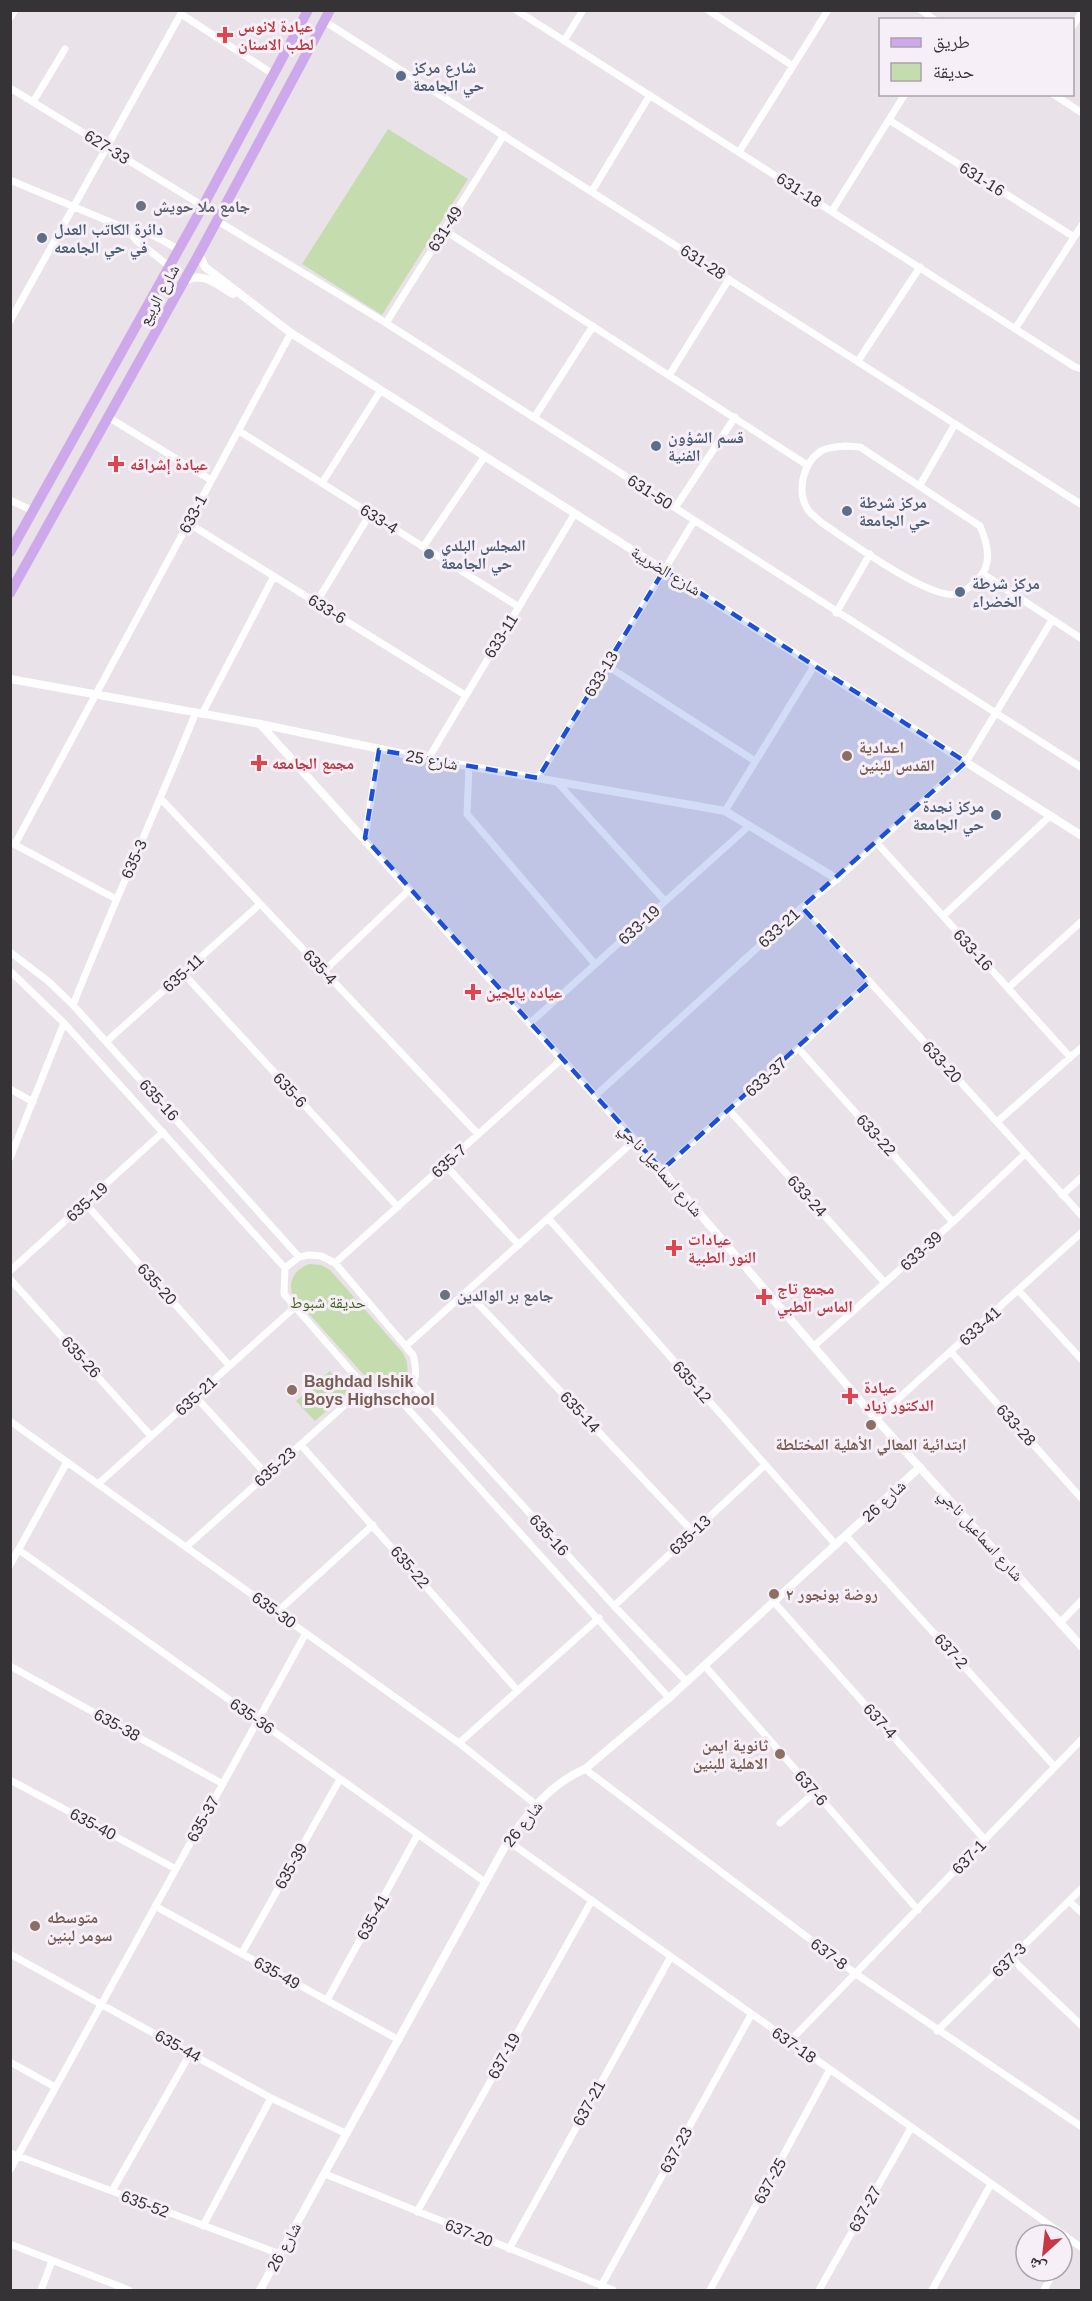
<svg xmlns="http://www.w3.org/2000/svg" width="1092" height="2301" font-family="Helvetica,'Noto Naskh Arabic',sans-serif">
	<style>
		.green { fill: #c5ddae }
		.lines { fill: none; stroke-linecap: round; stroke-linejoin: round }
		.minor { stroke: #fff; stroke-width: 7 }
		.tertiary { stroke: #fff; stroke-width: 8 }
		.primary { stroke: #cda9eb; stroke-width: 10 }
		.marked { fill: #1d4ed8; fill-opacity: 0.2; stroke: #1d4ed8; stroke-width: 4.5; stroke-dasharray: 12 8; stroke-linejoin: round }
		.health-dot { fill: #e0444e; stroke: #f6eff7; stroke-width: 2 }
		.service-dot { fill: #5c6f8a; stroke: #f6eff7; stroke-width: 2 }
		.worship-dot { fill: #6b7280; stroke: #f6eff7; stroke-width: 2 }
		.education-dot { fill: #8d6e63; stroke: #f6eff7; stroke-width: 2 }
		.labels { text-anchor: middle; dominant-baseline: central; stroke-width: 6; stroke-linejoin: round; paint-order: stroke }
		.health-label { font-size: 16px; font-weight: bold; fill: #be3a42; stroke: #f6eff7; text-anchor: start }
		.service-label { font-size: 16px; font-weight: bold; fill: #4e5e75; stroke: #f6eff7; text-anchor: start }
		.street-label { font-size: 16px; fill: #353335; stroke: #f6eff7 }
		.worship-label { font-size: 16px; font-weight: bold; fill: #5b616d; stroke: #f6eff7; text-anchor: start }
		.education-label { font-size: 16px; font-weight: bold; fill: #785e54; stroke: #f6eff7; text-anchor: start }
		.park-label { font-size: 16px; fill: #415e18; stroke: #f6eff7 }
	</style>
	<rect width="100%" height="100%" fill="#e9e2e9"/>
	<path class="green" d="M388,129L468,179L382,315L302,264Z
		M310,1264L321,1265L330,1270L403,1353L407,1362L408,1376C399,1391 386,1394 372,1384L293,1296C287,1282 295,1268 310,1264Z
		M330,1371L348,1392L315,1421L296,1401Z"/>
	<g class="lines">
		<path class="minor" d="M516,10L1075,367L1082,369
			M708,10L793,66
			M921,10L935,20
			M181,14L273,74
			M10,18L15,10
			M324,21L1082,505
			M1072,27L1082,12
			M564,41L583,10
			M10,88L203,206
			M1053,94L1082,113
			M33,102L65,49
			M889,120L1074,237
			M739,152L828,10
			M10,180L127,229C145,229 163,241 178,249
			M592,191L650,95
			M832,211L905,94
			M216,220L386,323L1082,768
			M127,229L137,241L169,266
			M444,230L807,465
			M10,321L183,10
			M386,323L504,135
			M1015,329L1082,225
			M858,361L920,267
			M670,374L729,279
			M108,417L211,480
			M534,418L593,326
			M239,431L519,607
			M845,446L860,447L980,526C987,542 993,564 979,578C973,585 966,591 956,594C929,600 848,540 822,523C818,519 812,515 808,510C796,491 803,463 821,451C828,447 837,447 845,446Z
			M322,483L381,390
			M920,485L955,424
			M10,500L33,511
			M675,508L735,417
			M188,523L465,695
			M423,547L485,456
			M983,574L1082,639
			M316,603L370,514
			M836,613L870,554
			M606,665L755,761
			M202,714L274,576
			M428,759L575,513
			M469,766L467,814L595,964
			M538,778L694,521
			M557,782L665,901
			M161,799L478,1134
			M725,811L814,666
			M365,838L379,750
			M10,842L116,899
			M877,843L1070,1057
			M15,844L291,333
			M802,907L1082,1216
			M943,916L1050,816
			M10,952L48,981L73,1005L299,1257
			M10,971L64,1023L285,1268
			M324,971L409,890
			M183,973L398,1207
			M1008,988L1082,921
			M73,1005C112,907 156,811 196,712
			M530,1023L749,826
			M107,1041L260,904
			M798,1048L953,1222
			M10,1089L33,1102
			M595,1096L802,907L837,879L966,762L1052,620
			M729,1110L885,1283
			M997,1122L1082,1047
			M10,1158L64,1023
			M445,1165L519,1245
			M662,1170L798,1048L869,982
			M1062,1195L1082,1177
			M85,1203L229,1365
			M549,1219L836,1545
			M309,1255L321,1256L335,1263L413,1355C419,1378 415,1384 399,1399H385L371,1394L284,1294L285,1268L299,1257Z
			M335,1263L562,1059
			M10,1271L163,1132
			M10,1279L151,1436
			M1019,1291L1082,1360
			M467,1292L693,1532
			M406,1346L635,1140
			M814,1346L953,1222L1025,1154
			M951,1352L1082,1499
			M413,1385L614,1606L687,1682
			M195,1396L267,1475
			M399,1399L669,1698
			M876,1419L1082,1232
			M10,1421L459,1743L535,1804
			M301,1445L518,1691
			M98,1484L294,1308
			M846,1536L1055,1767
			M186,1547L365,1387
			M19,1550L485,1882
			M10,1565L67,1462
			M774,1602L985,1840
			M614,1606L765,1465
			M277,1612L373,1525
			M1060,1623L1082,1600
			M10,1666L223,1784
			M705,1666L918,1910
			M459,1743L599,1618
			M585,1769L856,1974L1082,2127
			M10,1780L176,1869
			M780,1823L815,1792
			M508,1841L1082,2248
			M1069,1901L1082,1913
			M155,1906L399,2040
			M242,1953L340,1779
			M10,1954L271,2098L347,2134
			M1011,1958L1082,2026
			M327,2000L418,1834
			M937,2031L1082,1888
			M789,2042L1082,1739
			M10,2062L55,2087
			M10,2153L280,2254
			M10,2170L306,1633
			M325,2174L613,2290
			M112,2191L190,2054
			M417,2212L592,1900
			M203,2226L271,2098
			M10,2244L129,2290
			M509,2249L670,1958
			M1062,2256L1071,2240
			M601,2286L751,2015
			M41,2290L52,2261
			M710,2290L829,2071
			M819,2290L911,2128
			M932,2290L991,2184
			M1044,2290L1054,2271"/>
		<path class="tertiary" d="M199,254L205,267L291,333L1082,836
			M183,282C201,270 216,284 233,294
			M10,679L260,724L428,759L725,811L837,879
			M260,724L662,1170L876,1419L1082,1647
			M260,2290L508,1841C529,1812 550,1784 585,1769L669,1698L920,1467"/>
		<path class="primary" d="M10,552L203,206L308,10
			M10,593L199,254L330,10"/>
	</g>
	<path class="marked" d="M664,570L966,762L802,907L869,982L662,1170L365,838L379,750L538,778Z"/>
	<g class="health-dot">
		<path d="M222 26h6v6h6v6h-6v6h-6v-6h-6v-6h6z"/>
		<path d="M113 455h6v6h6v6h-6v6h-6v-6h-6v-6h6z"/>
		<path d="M256 754h6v6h6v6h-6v6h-6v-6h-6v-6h6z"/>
		<path d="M470 983h6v6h6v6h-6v6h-6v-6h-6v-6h6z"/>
		<path d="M671 1239h6v6h6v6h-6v6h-6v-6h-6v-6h6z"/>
		<path d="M761 1288h6v6h6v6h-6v6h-6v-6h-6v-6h6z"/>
		<path d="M847 1387h6v6h6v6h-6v6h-6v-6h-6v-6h6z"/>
	</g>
	<g class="service-dot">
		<circle cx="401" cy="76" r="6"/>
		<circle cx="42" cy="238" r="6"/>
		<circle cx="656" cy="446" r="6"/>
		<circle cx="847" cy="511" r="6"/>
		<circle cx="429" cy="554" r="6"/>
		<circle cx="960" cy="592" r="6"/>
		<circle cx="996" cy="815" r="6"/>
	</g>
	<g class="worship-dot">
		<circle cx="141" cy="206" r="6"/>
		<circle cx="445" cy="1295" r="6"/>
	</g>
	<g class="education-dot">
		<circle cx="847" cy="756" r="6"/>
		<circle cx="292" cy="1390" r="6"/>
		<circle cx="871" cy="1425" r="6"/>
		<circle cx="774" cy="1594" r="6"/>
		<circle cx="780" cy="1754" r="6"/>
		<circle cx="35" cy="1926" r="6"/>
	</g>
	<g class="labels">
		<g class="health-label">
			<text x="238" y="26">عيادة لانوس<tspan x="238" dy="18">لطب الاسنان</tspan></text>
			<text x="130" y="464">عيادة إشراقه</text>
			<text x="272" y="763">مجمع الجامعه</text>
			<text x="486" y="992">عياده يالجين</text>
			<text x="688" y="1239">عيادات<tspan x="688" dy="18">النور الطبية</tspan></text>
			<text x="777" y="1288">مجمع تاج<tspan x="777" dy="18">الماس الطبي</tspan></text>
			<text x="864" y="1387">عيادة<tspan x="864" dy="18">الدكتور زياد</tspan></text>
		</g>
		<g class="service-label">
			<text x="413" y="67">شارع مركز<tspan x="413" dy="18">حي الجامعة</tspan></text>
			<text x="54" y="229">دائرة الكاتب العدل<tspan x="54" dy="18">في حي الجامعه</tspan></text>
			<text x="668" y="437">قسم الشؤون<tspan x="668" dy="18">الفنية</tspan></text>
			<text x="859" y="502">مركز شرطة<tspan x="859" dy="18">حي الجامعة</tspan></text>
			<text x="441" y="545">المجلس البلدي<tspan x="441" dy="18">حي الجامعة</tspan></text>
			<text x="972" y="583">مركز شرطة<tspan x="972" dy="18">الخضراء</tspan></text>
			<text x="984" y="806" text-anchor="end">مركز نجدة<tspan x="984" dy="18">حي الجامعة</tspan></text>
		</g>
		<g class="street-label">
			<text transform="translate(107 147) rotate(32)">627-33</text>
			<text transform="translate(982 179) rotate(32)">631-16</text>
			<text transform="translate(799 190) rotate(33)">631-18</text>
			<text transform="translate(445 229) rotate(-58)">631-49</text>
			<text transform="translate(703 262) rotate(33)">631-28</text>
			<text transform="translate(159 295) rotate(-61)">شارع الربيع</text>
			<text transform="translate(650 492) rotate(33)">631-50</text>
			<text transform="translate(193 514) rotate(-62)">633-1</text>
			<text transform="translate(379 519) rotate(32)">633-4</text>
			<text transform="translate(666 571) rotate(32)">شارع الضريبة</text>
			<text transform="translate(327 609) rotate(32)">633-6</text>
			<text transform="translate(501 636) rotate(-58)">633-11</text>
			<text transform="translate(601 674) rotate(-59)">633-13</text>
			<text transform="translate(432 760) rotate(10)">شارع 25</text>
			<text transform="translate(134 859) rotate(-66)">635-3</text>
			<text transform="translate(639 925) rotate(-42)">633-19</text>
			<text transform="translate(779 928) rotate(-42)">633-21</text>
			<text transform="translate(973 950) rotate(48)">633-16</text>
			<text transform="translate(320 967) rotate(47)">635-4</text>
			<text transform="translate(183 973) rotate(-42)">635-11</text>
			<text transform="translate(942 1062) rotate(48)">633-20</text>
			<text transform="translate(766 1077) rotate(-42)">633-37</text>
			<text transform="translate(290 1090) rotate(47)">635-6</text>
			<text transform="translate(159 1100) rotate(48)">635-16</text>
			<text transform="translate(876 1135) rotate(48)">633-22</text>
			<text transform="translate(449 1161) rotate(-42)">635-7</text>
			<text transform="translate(661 1170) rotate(49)">شارع اسماعيل ناجي</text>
			<text transform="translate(807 1196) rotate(48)">633-24</text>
			<text transform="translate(87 1202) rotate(-42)">635-19</text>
			<text transform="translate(921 1251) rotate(-42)">633-39</text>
			<text transform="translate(157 1284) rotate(48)">635-20</text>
			<text transform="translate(980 1326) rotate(-42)">633-41</text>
			<text transform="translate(81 1357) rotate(48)">635-26</text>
			<text transform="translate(692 1382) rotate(49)">635-12</text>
			<text transform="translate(196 1396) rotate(-42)">635-21</text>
			<text transform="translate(580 1412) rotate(47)">635-14</text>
			<text transform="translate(1016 1425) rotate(48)">633-28</text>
			<text transform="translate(275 1467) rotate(-42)">635-23</text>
			<text transform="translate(884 1501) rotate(-43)">شارع 26</text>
			<text transform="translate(549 1535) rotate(48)">635-16</text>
			<text transform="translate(690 1535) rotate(-43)">635-13</text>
			<text transform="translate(981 1535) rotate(48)">شارع اسماعيل ناجي</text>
			<text transform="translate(410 1567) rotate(49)">635-22</text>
			<text transform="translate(274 1610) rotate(36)">635-30</text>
			<text transform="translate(951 1651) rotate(48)">637-2</text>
			<text transform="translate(252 1716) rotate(35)">635-36</text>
			<text transform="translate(880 1721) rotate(48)">637-4</text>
			<text transform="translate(117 1725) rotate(29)">635-38</text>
			<text transform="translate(811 1788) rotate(49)">637-6</text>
			<text transform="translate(203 1819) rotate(-61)">635-37</text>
			<text transform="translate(93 1824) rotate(28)">635-40</text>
			<text transform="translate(523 1824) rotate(-52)">شارع 26</text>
			<text transform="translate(969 1857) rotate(-46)">637-1</text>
			<text transform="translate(291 1866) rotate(-61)">635-39</text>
			<text transform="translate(373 1917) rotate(-61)">635-41</text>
			<text transform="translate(829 1954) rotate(37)">637-8</text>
			<text transform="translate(1009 1960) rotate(-45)">637-3</text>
			<text transform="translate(277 1973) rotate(29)">635-49</text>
			<text transform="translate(794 2045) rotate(35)">637-18</text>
			<text transform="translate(178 2046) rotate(29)">635-44</text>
			<text transform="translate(504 2056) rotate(-61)">637-19</text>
			<text transform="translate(589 2103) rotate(-61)">637-21</text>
			<text transform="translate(676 2150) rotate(-61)">637-23</text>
			<text transform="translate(770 2181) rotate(-61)">637-25</text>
			<text transform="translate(145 2204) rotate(21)">635-52</text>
			<text transform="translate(865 2209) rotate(-61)">637-27</text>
			<text transform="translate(469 2233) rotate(22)">637-20</text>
			<text transform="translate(284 2247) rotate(-61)">شارع 26</text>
		</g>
		<g class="worship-label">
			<text x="153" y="206">جامع ملا حويش</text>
			<text x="457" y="1295">جامع بر الوالدين</text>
		</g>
		<g class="education-label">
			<text x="859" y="747">اعدادية<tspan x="859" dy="18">القدس للبنين</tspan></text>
			<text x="304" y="1381">Baghdad Ishik<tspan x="304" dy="18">Boys Highschool</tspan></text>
			<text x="871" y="1444" text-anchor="middle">ابتدائية المعالي الأهلية المختلطة</text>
			<text x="786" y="1594">روضة بونجور ٢</text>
			<text x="768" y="1745" text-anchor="end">ثانوية ايمن<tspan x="768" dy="18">الاهلية للبنين</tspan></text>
			<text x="47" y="1917">متوسطه<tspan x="47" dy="18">سومر لبنين</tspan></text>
		</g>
		<g class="park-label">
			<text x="328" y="1302">حديقة شبوط</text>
		</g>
	</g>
	<rect width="1092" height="2301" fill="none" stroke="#353335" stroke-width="24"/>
	<rect x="879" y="18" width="195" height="78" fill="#f6eff7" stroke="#a9a4a9" stroke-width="1.5"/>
	<rect x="891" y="38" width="30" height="9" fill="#cda9eb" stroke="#a9a4a9" stroke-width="1.5"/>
	<text x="933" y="48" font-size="18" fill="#353335">طريق</text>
	<rect x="891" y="63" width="30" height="18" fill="#c5ddae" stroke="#a9a4a9" stroke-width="1.5"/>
	<text x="933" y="78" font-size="18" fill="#353335">حديقة</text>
	<g transform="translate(1044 2253) rotate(207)"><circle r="28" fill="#f6eff7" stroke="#a9a4a9" stroke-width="1.5"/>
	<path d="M0-4.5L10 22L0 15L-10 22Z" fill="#c73744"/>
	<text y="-9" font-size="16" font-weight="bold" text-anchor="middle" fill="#353335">ش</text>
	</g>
</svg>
